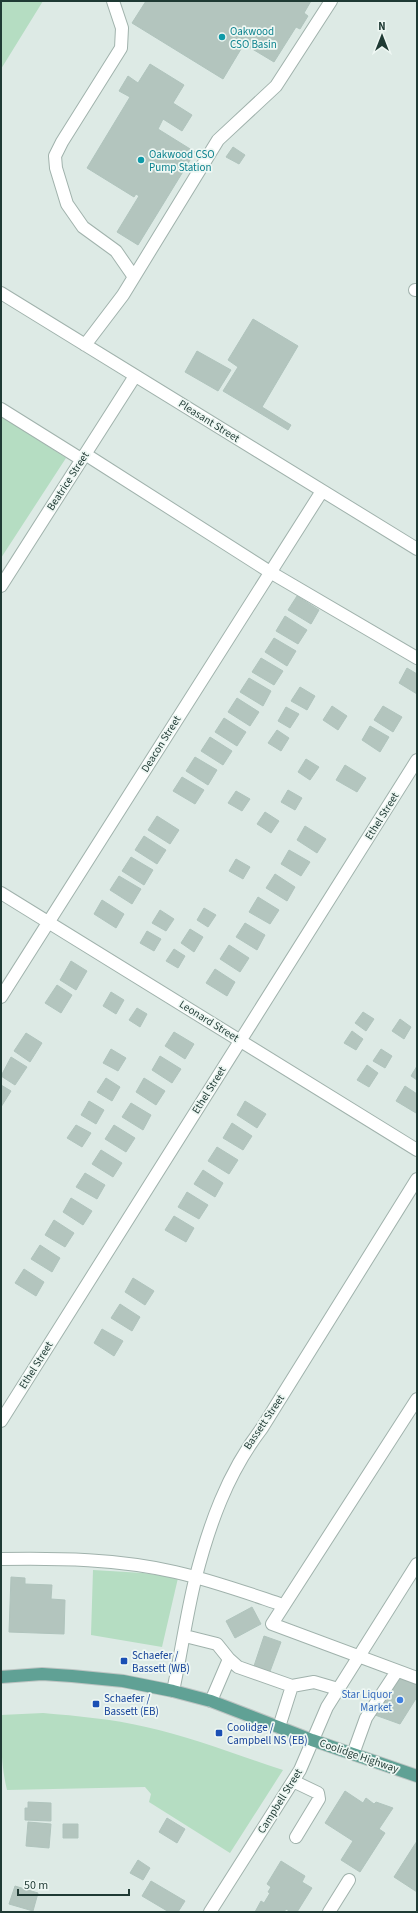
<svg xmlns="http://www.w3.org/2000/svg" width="418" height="1913" font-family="'Source Sans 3',sans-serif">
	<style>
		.green { fill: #b5ddc2 }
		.building { fill: #b3c5be; stroke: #b0c4bd }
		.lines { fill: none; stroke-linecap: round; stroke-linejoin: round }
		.minor-casing { stroke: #a0b2ac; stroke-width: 14 }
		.major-casing { stroke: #bcc4c2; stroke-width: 14 }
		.minor { stroke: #fff; stroke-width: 12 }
		.major { stroke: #60a195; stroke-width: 12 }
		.culture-dot { fill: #0f9aa8; stroke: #eef7f3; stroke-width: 1.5 }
		.transit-dot { fill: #1a4fb4; stroke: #eef7f3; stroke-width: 1.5 }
		.shop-dot { fill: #3f7fe0; stroke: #eef7f3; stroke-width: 1.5 }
		.labels { text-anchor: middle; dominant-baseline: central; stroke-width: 3.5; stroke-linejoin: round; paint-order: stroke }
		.culture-label { font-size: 11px; fill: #0d838f; stroke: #eef7f3; text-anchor: start }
		.street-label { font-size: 11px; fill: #1f3a34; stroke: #eef7f3 }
		.transit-label { font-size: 11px; fill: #164399; stroke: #eef7f3; text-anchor: start }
		.shop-label { font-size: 11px; fill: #366cbe; stroke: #eef7f3; text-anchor: end }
	</style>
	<rect width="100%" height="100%" fill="#ddeae5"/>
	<path class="green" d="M1,1H43L1,69Z
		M1,416L66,458L1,558Z
		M93,1570L143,1573L178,1578L162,1647L91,1635Z
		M43,1713C78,1716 112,1719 146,1727C192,1737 237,1755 283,1770L230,1853L149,1802L151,1794L145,1787L7,1790C1,1766 1,1740 1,1715Z"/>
	<path class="building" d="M146,1H311L304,13L308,16L300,29L296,27L274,62L244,44L223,79L132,23Z
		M150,64L184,85L173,103L192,115L182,131L163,119L158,129L195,152L138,245L117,232L139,196L136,194L134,197L87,168L130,97L119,91L128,76L138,83Z
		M233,147L245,155L239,164L226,157Z
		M253,319L298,346L262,407L291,425L288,430L223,391L238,367L228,360Z
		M197,351L231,370L218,391L185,372Z
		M297,596L319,610L311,624L288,610Z
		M285,616L307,630L298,644L276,631Z
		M274,638L296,651L287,666L265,652Z
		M261,658L283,671L274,685L252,672Z
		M407,668L417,674V694L399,683Z
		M249,678L271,691L263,706L240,692Z
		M300,687L315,696L307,710L291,701Z
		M237,698L259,712L250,726L228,712Z
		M332,706L347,716L338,730L323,720Z
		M383,706L402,717L393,732L374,720Z
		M286,707L299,714L290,728L278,721Z
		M224,718L246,732L237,746L215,732Z
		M370,726L389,737L380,752L362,740Z
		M277,730L289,738L281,751L268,743Z
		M210,737L232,751L223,765L201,751Z
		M195,757L217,770L208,785L186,771Z
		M306,759L319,767L310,780L298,772Z
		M345,765L366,778L357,792L336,780Z
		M182,777L204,790L195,804L173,791Z
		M288,790L302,798L295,810L281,802Z
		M236,791L250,799L242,811L228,803Z
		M265,812L279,821L271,833L257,824Z
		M157,816L179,830L170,844L148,830Z
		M305,826L326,839L317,853L297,840Z
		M144,836L166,850L157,864L135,850Z
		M289,850L310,862L301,876L281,864Z
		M131,857L153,870L144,885L122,871Z
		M236,859L250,867L243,879L229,871Z
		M275,874L295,887L287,901L266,888Z
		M119,876L141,889L132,904L110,890Z
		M258,897L279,910L270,924L249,912Z
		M102,900L124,914L116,928L94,914Z
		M204,908L216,915L208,927L197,920Z
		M160,910L174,919L166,931L152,923Z
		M245,923L265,935L257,950L236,937Z
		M190,929L203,937L194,952L181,943Z
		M147,931L161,939L154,951L140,943Z
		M229,945L249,958L240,972L220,959Z
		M174,949L185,956L178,968L166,961Z
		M71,961L87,971L76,990L60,980Z
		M215,969L235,982L227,996L206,983Z
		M57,985L72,995L61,1013L45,1003Z
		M111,992L124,1000L116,1014L103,1006Z
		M137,1008L147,1014L140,1027L129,1020Z
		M363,1012L374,1019L366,1031L355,1023Z
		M400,1019L411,1027L404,1039L392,1031Z
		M352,1031L363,1039L356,1050L344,1043Z
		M174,1032L194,1044L185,1059L165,1046Z
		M26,1033L42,1043L30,1062L14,1051Z
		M111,1049L126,1058L118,1071L103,1063Z
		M381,1049L392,1056L385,1068L373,1061Z
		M160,1056L181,1069L172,1083L152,1070Z
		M11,1057L27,1067L15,1085L1,1076Z
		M367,1065L378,1073L369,1087L357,1080Z
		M417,1066V1080L411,1076Z
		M106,1078L120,1087L112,1101L97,1092Z
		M144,1078L165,1091L156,1105L136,1092Z
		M1,1085L11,1091L1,1107Z
		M405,1086L417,1094L416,1113L396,1101Z
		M89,1101L104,1110L96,1124L81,1115Z
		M245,1101L266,1114L257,1128L237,1115Z
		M131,1103L151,1115L143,1130L122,1117Z
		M232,1123L252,1136L243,1150L223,1138Z
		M76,1125L91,1133L82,1147L67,1138Z
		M114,1125L135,1138L126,1152L105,1139Z
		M217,1147L238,1160L229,1174L208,1161Z
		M101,1150L122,1163L113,1177L92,1164Z
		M203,1170L223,1183L215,1197L194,1184Z
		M85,1173L105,1185L97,1199L76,1187Z
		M187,1192L208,1205L199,1219L178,1207Z
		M71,1198L92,1211L83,1225L63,1212Z
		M174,1216L194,1228L186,1242L165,1230Z
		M54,1220L74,1233L65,1247L45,1235Z
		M40,1245L60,1258L52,1272L31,1259Z
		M24,1269L44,1282L36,1296L15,1283Z
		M133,1278L154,1291L145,1305L125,1292Z
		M120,1304L140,1317L132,1331L111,1318Z
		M102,1329L123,1341L114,1356L94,1343Z
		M11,1577L25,1578V1584L52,1585L51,1599L65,1600L64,1634L9,1632Z
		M252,1607L261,1624L235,1638L226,1621Z
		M264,1636L281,1642L269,1674L253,1669Z
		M399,1678L417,1684V1697L400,1724L375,1715Z
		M345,1791L363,1803L366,1798L374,1804L376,1802L393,1808L379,1829L385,1833L360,1872L341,1860L353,1841L325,1823Z
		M28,1802L51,1803V1821L25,1820V1808H28Z
		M167,1818L185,1829L177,1843L159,1832Z
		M28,1822L51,1824L49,1848L26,1846Z
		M63,1824H78V1838H63Z
		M417,1841V1892L394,1877Z
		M138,1860L150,1868L143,1880L130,1873Z
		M281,1861L305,1876L302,1882L312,1888L297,1912H291L286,1909L284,1912H255L261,1901L264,1903L270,1893L268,1892L271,1887L267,1884Z
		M151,1881L185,1901L178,1912H169L142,1896Z
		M15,1886L38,1893L33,1911L9,1904Z"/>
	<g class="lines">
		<defs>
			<path id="minor" d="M113,1L122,28L121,48L62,142L55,156L56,168L67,204L83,227L116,251L134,277
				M415,290H417
				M1,293L417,549
				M85,345L123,295L218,140L276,86L331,1
				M1,409L81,459
				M85,454L270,572L417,658
				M1,586L135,376
				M1,893L417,1150
				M1,997L322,491
				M417,1399L272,1624L417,1678
				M1,1421L417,760
				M1,1559C59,1558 118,1559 175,1572C211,1580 247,1593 283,1605
				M185,1636L217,1644L229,1659L238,1667L292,1686L314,1682L338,1689
				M173,1691C181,1654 186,1617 195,1580C209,1525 227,1474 262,1428L417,1179
				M211,1701L229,1659
				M279,1727L292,1686
				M353,1754L366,1718L397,1671
				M293,1781L318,1793L319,1799L296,1837
				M210,1912L300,1770L327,1707L417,1564
				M329,1912L349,1880"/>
			<path id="major" d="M1,1677L42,1674L72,1676L123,1681L173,1691L211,1701L312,1740L417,1776"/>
		</defs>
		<use href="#minor" class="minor-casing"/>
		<use href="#major" class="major-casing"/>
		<use href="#minor" class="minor"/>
		<use href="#major" class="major"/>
	</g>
	<g class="culture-dot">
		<circle cx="222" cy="37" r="4"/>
		<circle cx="141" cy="160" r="4"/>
	</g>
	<g class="transit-dot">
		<rect x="120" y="1657" width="8" height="8" rx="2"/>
		<rect x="92" y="1700" width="8" height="8" rx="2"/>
		<rect x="215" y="1729" width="8" height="8" rx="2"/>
	</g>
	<circle class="shop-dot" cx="400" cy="1700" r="4"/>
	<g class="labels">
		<g class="culture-label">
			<text x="230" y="31">Oakwood<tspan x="230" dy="13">CSO Basin</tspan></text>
			<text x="149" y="154">Oakwood CSO<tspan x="149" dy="13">Pump Station</tspan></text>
		</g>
		<g class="street-label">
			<text transform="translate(209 421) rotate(32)">Pleasant Street</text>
			<text transform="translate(68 481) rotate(-57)">Beatrice Street</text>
			<text transform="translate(161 744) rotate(-58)">Deacon Street</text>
			<text transform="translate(382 816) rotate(-58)">Ethel Street</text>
			<text transform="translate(209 1021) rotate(32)">Leonard Street</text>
			<text transform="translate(209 1090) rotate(-58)">Ethel Street</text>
			<text transform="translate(36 1365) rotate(-58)">Ethel Street</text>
			<text transform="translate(264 1422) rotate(-56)">Bassett Street</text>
			<text transform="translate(359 1756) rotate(19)">Coolidge Highway</text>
			<text transform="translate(280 1801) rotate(-58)">Campbell Street</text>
		</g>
		<g class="transit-label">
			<text x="132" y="1655">Schaefer /<tspan x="132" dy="13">Bassett (WB)</tspan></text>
			<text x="104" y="1698">Schaefer /<tspan x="104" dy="13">Bassett (EB)</tspan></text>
			<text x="227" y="1727">Coolidge /<tspan x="227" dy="13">Campbell NS (EB)</tspan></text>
		</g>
		<g class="shop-label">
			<text x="392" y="1694">Star Liquor<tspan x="392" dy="13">Market</tspan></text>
		</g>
	</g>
	<rect width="418" height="1913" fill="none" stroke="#1f3a34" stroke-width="4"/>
	<g transform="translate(382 36)" stroke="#eef7f3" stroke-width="3" paint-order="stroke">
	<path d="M0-3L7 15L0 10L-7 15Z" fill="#1f3a34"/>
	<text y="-6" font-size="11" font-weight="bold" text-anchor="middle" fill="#1f3a34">N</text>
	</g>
	<path d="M18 1889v6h111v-6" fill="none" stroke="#1f3a34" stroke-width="2"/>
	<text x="24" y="1889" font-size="12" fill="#1f3a34" stroke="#eef7f3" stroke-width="3" paint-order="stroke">50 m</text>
</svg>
